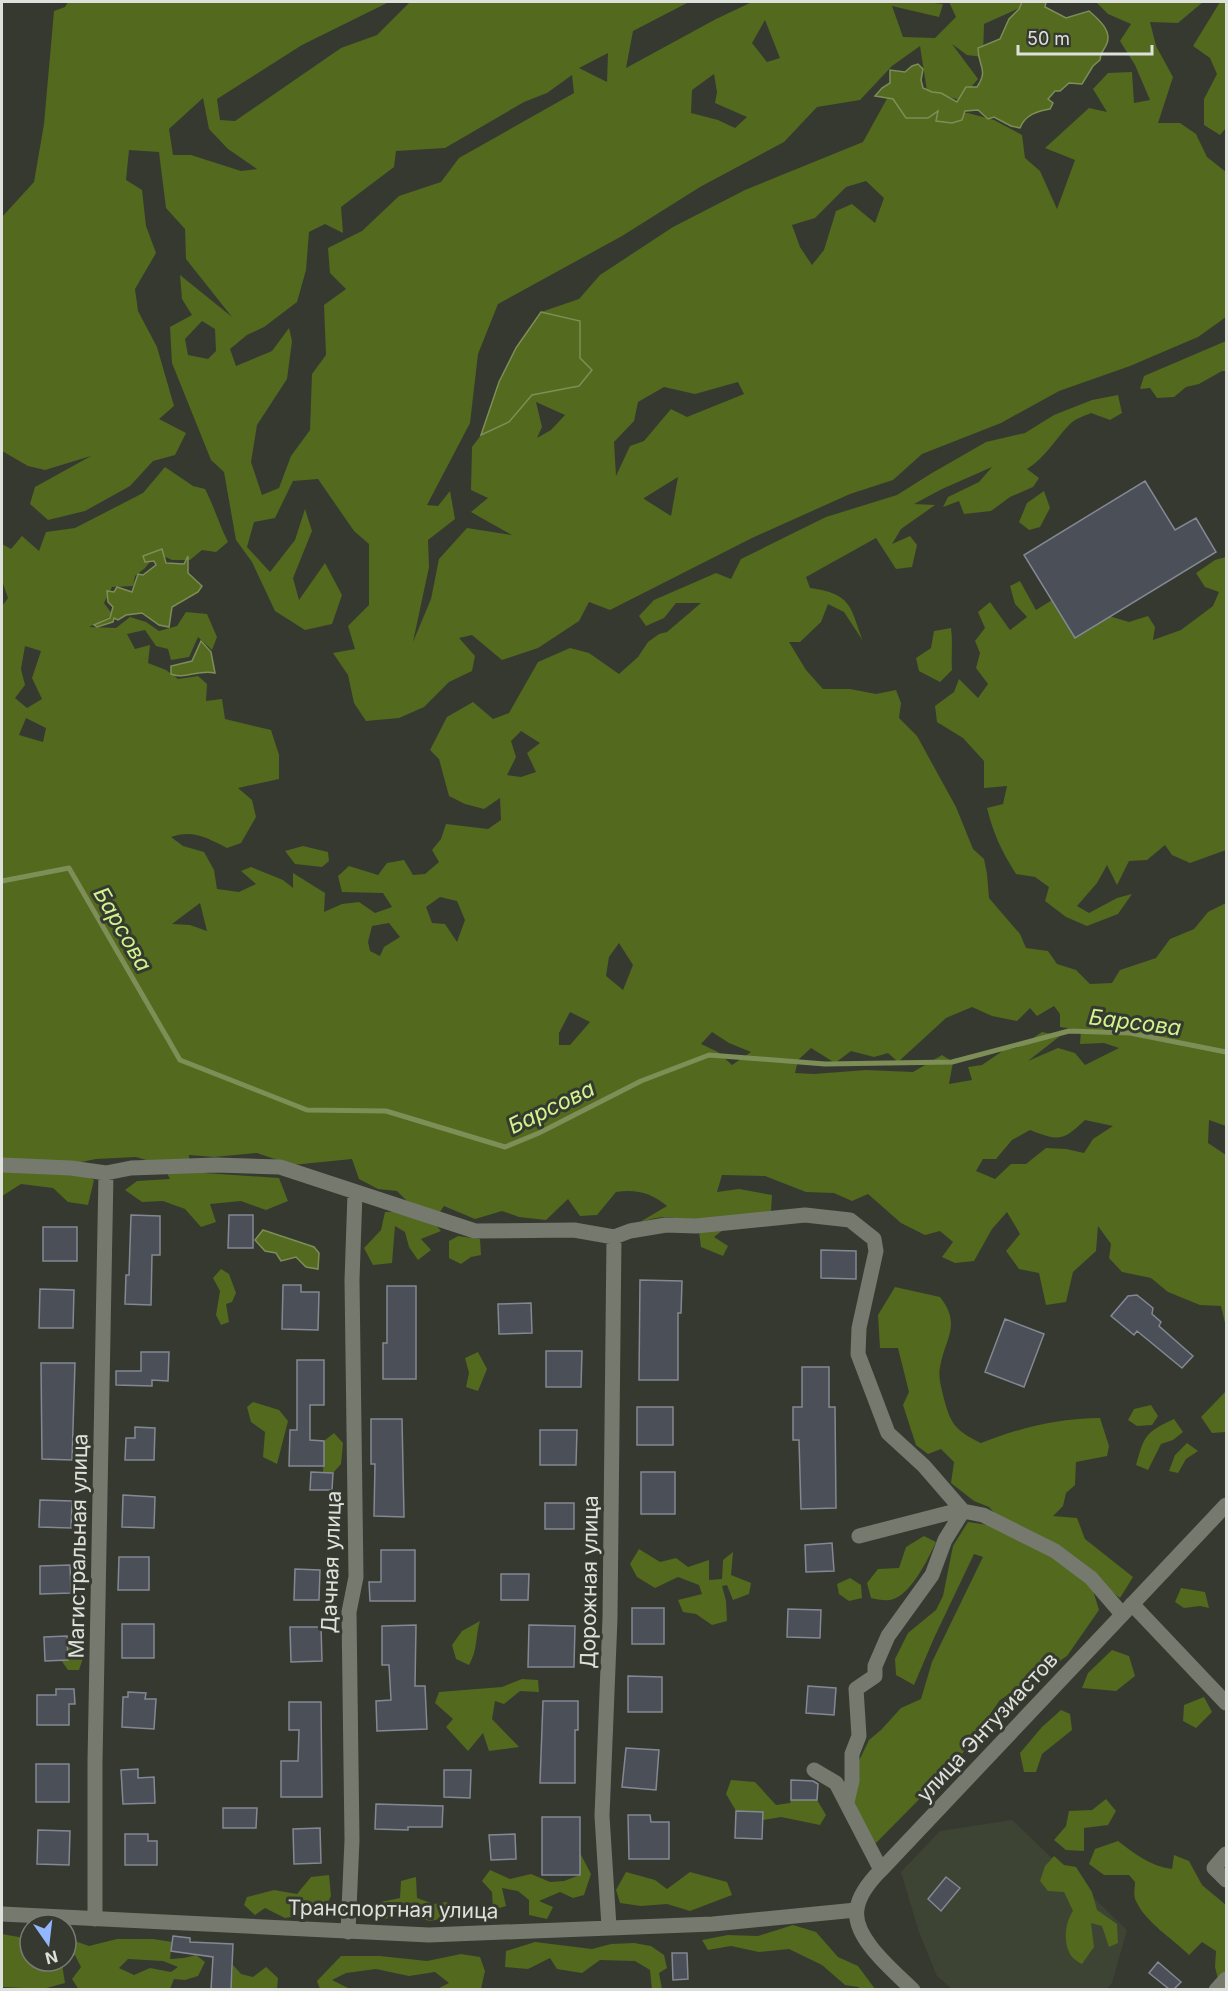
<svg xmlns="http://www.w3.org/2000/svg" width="1228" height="1991" font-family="Inter,sans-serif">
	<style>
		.built { fill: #3e4434 }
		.forest { fill: #52691e; fill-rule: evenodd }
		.water { fill: #536a1f; stroke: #7d8e57; stroke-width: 1.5 }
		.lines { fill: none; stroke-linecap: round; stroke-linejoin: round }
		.stream { stroke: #7d8e57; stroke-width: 5 }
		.building { fill: #4a4f58; stroke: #838893; stroke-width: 1.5 }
		.minor { stroke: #75796e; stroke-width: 15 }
		.labels { text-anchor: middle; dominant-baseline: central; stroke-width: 6; stroke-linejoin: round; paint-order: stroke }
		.street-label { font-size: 21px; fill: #dee1db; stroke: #363930 }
		.water-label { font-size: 22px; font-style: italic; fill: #d0f48e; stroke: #363930 }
	</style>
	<rect width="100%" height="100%" fill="#363930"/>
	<path class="built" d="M1012,1820L1127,1930L1112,1983L1106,1990L952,1989L937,1976L919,1932L901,1872L940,1831Z"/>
	<path class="forest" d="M68,2H389L302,45L217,99L220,120L235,121L341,48L377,35L409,3L414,2H689L633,31L626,68L716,19L752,2H925L943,4L939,17L892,6L903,37L935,38L956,17L949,2H1025L1024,6L984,24L983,57L967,55L952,44L978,79L960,100L927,91L920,46L892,66L860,100L817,107L784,142L700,187L622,236L498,304L478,354L470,423L427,505L438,506L450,491L455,519L428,540L429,567L413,642L431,599L439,559L467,528L512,535L471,512L488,498L471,490L472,447L481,435L509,422L532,395L579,386L580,321L541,312L579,299L600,275L673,227L745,190L863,142L889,95L936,112L968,113L994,120L1022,135L1025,158L1040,171L1057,209L1075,160L1045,148L1089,108L1107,112L1093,89L1108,73L1132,72L1134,103L1150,100L1135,65L1120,41L1131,24L1108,14L1096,2H1203L1178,23L1150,22L1156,46L1173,77L1158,123H1180L1196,134L1207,157L1226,172V317L1198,337L1130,366L1059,391L1001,423L922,454L893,480L850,494L752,538L610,610L589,602L579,621L538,648L502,660L472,635L459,638L475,656L472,671L449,682L424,707L399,718L366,721L354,703L348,675L333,653L355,649L348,626L369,605V544L354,531L318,479L293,481L275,518L254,522L247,547L270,572L295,540L305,509L312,531L293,578L299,600L325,563L342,595L332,624L305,630L275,611L252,562L236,540L224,472L211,460L172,363L170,327L192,315L182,299L180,275L232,317L186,259L185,229L166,208L159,152L129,150L126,180L142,190L146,226L156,253L135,289L138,311L157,347L174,406L159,419L186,433L175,455L153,461L130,486L85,511L48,520L30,504L35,487L91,456L45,470L28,466L2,451V217L34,182L44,124L54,11L65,7ZM765,20L780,58L767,62L752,43ZM608,53L607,82L579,68ZM714,74L717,92L715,103L747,117L735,128L718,120L691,113L692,90ZM572,75L574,93L459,158L441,182L399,196L362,231L328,248L330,273L346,289L324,305L326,355L312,374L310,430L291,456L279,488L262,495L251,462L257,425L287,379L292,341L289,328L272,351L236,366L230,349L247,335L264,327L297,302L306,270L309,232L325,224L343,233L341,207L394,167L396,151L445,148L524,102L547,93ZM203,98L209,129L228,149L257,169L241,171L191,155H173L169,129ZM866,181L884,198L875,223L852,204L836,211L824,250L812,265L800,247L792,225L815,218L846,187ZM202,321L215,329L216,351L208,359L188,355L185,339ZM738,382L744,394L687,417L671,409L644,441L630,446L616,476L614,442L634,421L638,402L664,387L695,394ZM536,402L565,415L551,430L537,438L542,427ZM678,477L671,516L644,499V498Z
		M1220,2H1226V128L1220,135L1204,125V99L1217,74L1210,58L1193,46Z
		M1226,341V371H1222L1199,384L1186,387L1174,397L1157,398L1150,388L1140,389L1144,376Z
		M1118,395L1122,413L1110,420L1091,413C1084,416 1075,419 1070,424C1055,439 1046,457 1027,469L1039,478L1033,487L1010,497L991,511L964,514L959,501L943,507L948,497L979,482L992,467L942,489L914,504L935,505L901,529L892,544L910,536L917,545L912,567L896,569L876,538L806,577L810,588C852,594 850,606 863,641L844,612L828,604L821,622L800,642H789L806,670L823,689H850L876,694L896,690L901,703L899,718L917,736L956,807L973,849L984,859L987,874L989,898L1020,934L1026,948L1048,951L1057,964L1076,970L1090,984L1112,983L1120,970L1156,958L1170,939L1194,929L1208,912L1226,903V1126L1209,1120L1208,1143L1226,1155V1327L1221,1306L1200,1305L1168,1292L1151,1278L1122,1272L1109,1258L1111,1244L1098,1226L1096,1251L1073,1272L1066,1302L1046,1305L1039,1273L1019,1269L1006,1251L1020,1234L1007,1212L992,1229L974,1261L955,1263L942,1257L953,1242L940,1231L925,1235L901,1223L868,1194L852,1201L834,1193L806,1192L765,1176L722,1175L717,1192L739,1189L772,1195L771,1211C749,1216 731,1222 714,1237L728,1246L723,1256L701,1247L699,1232C675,1214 669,1214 640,1222L667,1206C651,1193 637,1189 616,1192L597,1215L580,1216L568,1199L546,1220L519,1217L502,1211L475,1219L444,1206L433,1222L441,1231L421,1239L431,1250L418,1260L409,1247L405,1232L395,1226L392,1263L373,1265L364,1248L381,1230L385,1212H418L397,1191L378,1189L359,1179L352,1159L292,1165L257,1153L214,1157L189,1155L190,1172L279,1178L288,1201L266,1210L241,1201L210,1204L216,1222L201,1227L185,1209L163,1201L142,1202L125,1190L137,1181L170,1179L163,1165L136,1157L96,1159L66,1165L94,1180L88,1205L68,1202L53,1188L21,1184L2,1196V606L8,598L2,581V544L11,549L22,536L39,551L46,532L75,528L143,493L165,467L193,486L205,489C214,506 219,524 228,542L216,552L202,550L190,560H172L157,553L145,568L135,576L133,586L112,587L104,603L113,615L89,627L116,628L130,617L146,622L159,631L177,626L186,612L207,614L217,637L212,650L198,637L189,657L171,660L168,649L156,646L145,630L127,634L135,649L150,645L148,663L166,670L178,679L198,676L207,684L206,701L222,699L225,719L271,730L279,755V779L238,788L252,800L256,817L241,843L227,848C208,838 192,829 171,837L183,846L204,852L214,870L217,889L239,892L256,884L241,871L251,867L283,880L293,888V873L325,893L324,912L342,904L359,902L375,913L392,907L383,893L342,892L338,876L349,866L378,875L387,863L404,860L413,875L425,874L439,862L432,850L441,839L446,824L488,829L501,820L500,798L484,809L465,804L449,796L439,759L430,750L447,717L473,702L493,719L509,713L538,662L570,648L589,653L619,674L638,657L648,642L659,634L667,632L701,603H676L664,618L646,626L639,616L654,600L716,573L731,579L741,559L826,517L897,495L932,473L986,442L1025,433L1054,415L1092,400ZM25,646L41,651L32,678L42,699L27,708L15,698L25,685L21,669ZM26,718L46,728L43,742L19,735ZM521,731L540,743L527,753L536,772L521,777L507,775L516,757L511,741ZM440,897L457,901L465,920L457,942L445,924L432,923L426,907ZM200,903L207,931L190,925L172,924ZM389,923L400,937L384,947L380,956L370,951L368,942L372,926ZM619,943L633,965L623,990L606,976L609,957ZM1054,1006L1060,1014V1027L1081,1030L1080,1044L1104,1043L1119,1048L1085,1065L1075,1053L1058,1048L1028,1061L1060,1036L1042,1032L1020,1047L1004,1050L982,1065L968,1067L972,1080L949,1084L953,1062L942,1055L913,1072L866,1070L814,1074L795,1073L798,1060L811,1048L835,1063L851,1051L874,1057L888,1053L898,1062L946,1018L972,1007L992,1016L1017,1021L1030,1008L1037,1016ZM570,1012L590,1022L570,1045H559V1033ZM712,1032L729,1043L751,1052L732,1065L718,1052L701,1044ZM1085,1120L1113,1126L1093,1139L1084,1153L1066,1149L1046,1148L1026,1164H1011L995,1179L976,1171L983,1159H996L1012,1140L1030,1130C1059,1141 1062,1142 1085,1120Z
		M1044,491L1050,508L1040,527L1029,530L1019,522L1027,503Z
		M1226,557V850L1190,863L1172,855L1165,845L1147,860L1129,861L1117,885L1107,865L1097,883L1077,906L1089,913L1117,898L1132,894L1118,914L1087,926L1066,917L1045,901L1049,887L1035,877L1016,874C1002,852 993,833 987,808L1003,804L1007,786L984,788V761L963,738L937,722L935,706L954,692L959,679L978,698L988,684L976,668L980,653L975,641L985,628L978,612L990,602L1010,630L1027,617L1015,604L1010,586L1020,581L1036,610L1052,600L1075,637L1109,616L1129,622L1148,616L1155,627L1153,640L1181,630L1213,606L1219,592L1205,587L1196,573L1215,560Z
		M951,628C953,642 951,656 952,670L940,682L919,671L916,658L931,648L934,631Z
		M303,846L328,852L329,861L322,867L295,864L285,851Z
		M458,1236L480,1239L481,1255L471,1257L461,1264L449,1258V1241Z
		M221,1269L229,1274L236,1293L232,1302L226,1304L229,1322L221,1325L216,1315L220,1291L213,1278Z
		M895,1287L940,1297C962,1325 945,1338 940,1367C938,1376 941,1386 943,1395C950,1423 954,1430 981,1443C1019,1428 1059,1418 1100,1418L1109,1446L1107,1456L1076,1462L1075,1485L1066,1493L1063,1506L1053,1516L1077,1518L1085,1539L1133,1577L1120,1598L1088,1574L1099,1610L1067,1656L1000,1700L957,1761L876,1843L862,1829L849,1801L853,1773L869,1740L881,1730L901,1708L921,1699L932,1662L983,1557L974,1554L934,1638L914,1685L896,1675L895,1659L908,1633L936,1610L943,1596L953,1546L968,1522L1008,1528L989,1507L974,1501L951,1483L954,1462L941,1449L928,1454L916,1445L903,1405L909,1392L898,1348H880L878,1315Z
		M478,1352L487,1369L478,1391L466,1387L469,1373L465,1358Z
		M1226,1370V1432L1212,1433L1201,1417L1225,1392Z
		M253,1402L279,1410L288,1421L277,1464L263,1457L265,1432L251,1422L247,1407Z
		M1151,1405L1158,1416L1152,1425L1137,1426L1128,1420L1134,1409Z
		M1174,1419L1183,1432L1173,1440L1161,1444L1148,1470L1136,1465C1144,1435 1146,1432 1174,1419Z
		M334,1433L343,1443L341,1464L333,1473L323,1472L324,1441Z
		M1187,1443L1198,1451L1186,1459L1178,1473L1169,1471L1175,1455Z
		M924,1536L936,1542C928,1559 910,1597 890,1600C884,1601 876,1599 871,1598L867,1583L878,1569L899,1568L906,1547Z
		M639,1549L660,1562L676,1558L688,1567L709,1560V1580L722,1579L723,1560L733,1552L731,1575L751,1583L749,1594L733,1600L727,1585L722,1586L726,1601L727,1621L712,1625L696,1614L683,1612L678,1600L702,1594L699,1585L678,1577L655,1588L637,1577L630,1564Z
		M850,1578L861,1585L862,1598L849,1601L839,1594L837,1584Z
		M1181,1588L1205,1592L1209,1608L1200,1606L1184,1608L1175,1602Z
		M480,1621C475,1638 478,1649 469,1665L456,1659L452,1645L462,1631Z
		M67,1640L79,1643L84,1655L79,1670H68L61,1660Z
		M1112,1650L1129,1656L1135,1676L1116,1691L1082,1688L1088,1673Z
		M522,1679L538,1680L539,1692L520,1691L504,1704L495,1701L492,1719L519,1747L489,1751L483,1733L468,1751L446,1727L453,1719L435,1703L439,1692L502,1687Z
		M1204,1697L1212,1712L1196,1728L1183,1721L1184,1705Z
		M1061,1710L1070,1714L1072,1730L1042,1754L1036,1772H1024L1020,1753L1042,1727Z
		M731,1780L755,1782L776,1805L790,1803L791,1800H817L826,1815L820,1825L781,1817L763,1820L762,1812L736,1811L726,1794Z
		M1106,1799L1116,1811L1108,1825L1084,1828V1851L1066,1850L1054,1840L1066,1826L1069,1811L1092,1810Z
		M1118,1841C1135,1854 1150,1866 1172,1869L1174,1855L1189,1861L1202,1885L1226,1905V1982L1219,1983L1215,1967L1216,1951L1202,1942L1189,1955C1172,1938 1146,1923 1136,1901C1133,1896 1135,1888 1135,1882L1129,1875H1104L1089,1864L1095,1849Z
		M580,1853L591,1874L584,1895L573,1898L560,1892L539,1901L553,1907L547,1919L529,1915V1900L518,1891L502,1888L506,1906L493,1910L492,1892L482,1881L490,1870L510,1879L531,1874L550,1882L564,1881L580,1875Z
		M1054,1856L1064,1865L1076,1867L1092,1892L1097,1910L1117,1924L1118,1943L1109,1947L1102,1926L1091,1923L1094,1947L1082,1964C1078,1962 1072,1958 1070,1954C1063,1941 1065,1923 1073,1911L1064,1892L1048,1891L1040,1881L1045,1866Z
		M626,1872L655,1880L667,1889L690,1872L727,1882L732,1895L690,1911L667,1904L641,1906L620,1903L616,1890Z
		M329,1875L331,1896L321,1917L308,1914L285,1918L265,1908L255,1915L244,1905L247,1897L274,1890L297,1894L311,1877Z
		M416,1877L417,1898L434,1904L447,1902L454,1916L430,1921L410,1916L405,1905L386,1919L367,1916L371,1904L400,1898L401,1881Z
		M793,1925L816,1932L838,1957L858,1966L875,1989H861L858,1987L845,1985L822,1965L789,1949L759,1952L731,1946L708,1950L702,1940L728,1935L758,1936Z
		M2,1934L30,1939V1961H66L62,1964L65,1983L43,1989L2,1987Z
		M117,1939H153L172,1942L170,1959L184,1958L196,1955L205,1962L198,1976L185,1980L174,1979L170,1989L79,1990L72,1979L81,1967L75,1955L66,1961V1940H72L89,1946ZM128,1959L163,1961L178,1967L171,1972L150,1968L134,1975L119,1968Z
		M535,1942L592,1949L611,1944L634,1943L651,1946L664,1955L667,1968L659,1973L662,1989H652L650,1970L635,1961L600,1960L582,1973L557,1969L550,1958L528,1969L505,1967L506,1951Z
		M461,1954L480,1957L485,1971L481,1989H437L449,1983L435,1972L409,1976L376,1969L346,1973L332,1980L350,1989H320L317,1981L341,1956H380L427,1961Z
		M233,1965L241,1974L253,1977L266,1967L278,1978L277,1989H231Z"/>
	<path class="water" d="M1022,2H1046L1045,7L1066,18L1089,11C1097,18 1112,30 1107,43C1105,50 1100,51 1100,60L1093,66L1082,84L1069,83L1060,91H1055L1048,99L1053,103L1050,109C1037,111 1025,115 1020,128L1011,126L994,117L988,119L978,110L965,111L962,120L952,123L936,121L938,111L928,118H906L893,99L875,96L882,88L890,83V70L905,72L912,66L918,64L923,69L921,80L923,88L932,92L941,93L957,102L966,87H977C989,69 978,67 978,48L1000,39L1009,19L1019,9Z
		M541,312L580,321V358L592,370L579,386L532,395L509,422L481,435L499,382L516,348Z
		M162,549L166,563L184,564L188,556V573L202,586L198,592L172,607L169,627L159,625L142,613L126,615L118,620L114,618L113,622L97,627L94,625L110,618L113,607L108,602L107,591L114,592L117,587L132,592L138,574L143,575L156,565L154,561L145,562L143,556Z
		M201,641L211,652L215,673C198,669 184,680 171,674V666L192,661Z
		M263,1230L314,1247L319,1253L318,1269L306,1267L296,1257L281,1261L276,1253L265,1251L255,1240Z"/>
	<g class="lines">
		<path class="stream" d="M2,881L69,868L180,1060L307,1110L386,1111L505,1147L539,1133L641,1081L709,1055L825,1064L952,1062L1069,1031L1130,1033L1226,1052"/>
	</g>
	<path class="building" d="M1145,481L1175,530L1196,518L1216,552L1075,638L1024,555Z
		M131,1215L160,1216V1255H152L151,1305L125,1304L126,1275H129Z
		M229,1215H253V1248H228Z
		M43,1227H77V1261H43Z
		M821,1250L856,1251V1279L821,1278Z
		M640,1280L682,1281L681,1313H678V1380H639Z
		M283,1285H301V1292H319L318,1330L282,1329Z
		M387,1286H416V1379H383V1343H387Z
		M40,1289L74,1290L73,1328H39Z
		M1137,1295L1153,1308L1152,1314L1161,1322L1159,1326L1193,1356L1182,1368L1137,1331L1134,1335L1111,1316L1128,1296Z
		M531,1303L532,1333L499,1334L498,1304Z
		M1005,1319L1044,1334L1024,1387L985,1372Z
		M546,1351H582L581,1387H546Z
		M141,1352H169L168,1381L152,1380V1386L116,1385V1371H141Z
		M297,1360H324V1405H310V1440L324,1441V1466H289L290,1430H297Z
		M41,1363H75L72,1460L42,1459Z
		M802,1367H829V1407H835L836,1508L801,1509L799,1440H793V1407H802Z
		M637,1407H673V1445H637Z
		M371,1419H402L404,1517L374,1516L375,1464H371Z
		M135,1427L155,1428L154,1460H125L126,1438H135Z
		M540,1430H577L576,1465H540Z
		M311,1472L333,1473L332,1490H310Z
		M641,1472H675V1514H641Z
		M123,1495L155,1497L154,1528L122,1527Z
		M40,1500L72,1501L71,1528L39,1527Z
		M545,1503H574V1529H545Z
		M832,1543L834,1571L806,1572L805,1545Z
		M381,1550H415V1601H370L369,1582H381Z
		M119,1557H149V1590H118Z
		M70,1565L71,1593L40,1594V1566Z
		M295,1569L320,1570L319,1600H294Z
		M501,1574H529L528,1600H501Z
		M632,1608H664V1644H632Z
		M788,1609L821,1610L820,1638L787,1637Z
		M122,1624H154V1658H122Z
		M416,1625L415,1686H425L427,1729L377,1731L376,1701L391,1700L389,1665H382V1626Z
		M529,1625L575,1626L574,1667H528Z
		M290,1627H321L322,1661L291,1662Z
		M67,1636L68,1660L45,1661L44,1637Z
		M628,1676L662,1677V1712H628Z
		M808,1686L836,1688L834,1715L806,1713Z
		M56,1689H74L75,1704H69V1725H37V1695H56Z
		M128,1692L146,1693L145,1699H156L154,1729L122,1727L123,1697H128Z
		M543,1701H578V1730H575V1783H540Z
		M289,1702H321L322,1797H281V1761H298L299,1730H289Z
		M626,1748L659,1750L656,1790L622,1787Z
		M36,1764H69V1802H36Z
		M138,1769V1778L154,1777L155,1803L123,1804L121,1770Z
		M444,1770H471L470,1798L444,1797Z
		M791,1780L813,1781L818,1784L817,1800H791Z
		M376,1804L443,1806L442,1827H408V1830L375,1829Z
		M223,1808H257L256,1828H223Z
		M736,1811L763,1812L762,1839L735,1838Z
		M628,1815H650L651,1822H669V1859H629Z
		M542,1817H580V1875H542Z
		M320,1828L321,1863L294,1864L293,1829Z
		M38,1830L70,1831L69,1865L37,1864Z
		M125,1834H148V1841H157V1865H125Z
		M515,1834L516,1859L491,1860L489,1835Z
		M946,1877L960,1888L941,1911L928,1899Z
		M173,1936L190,1938V1942L233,1944L231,1989H211L213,1957L171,1951Z
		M672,1953H687L688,1979L673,1980Z
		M1158,1962L1181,1982L1174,1989H1169L1149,1973Z"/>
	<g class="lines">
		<path class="minor" d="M2,1165L71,1168L106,1173L131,1168L216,1165L280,1167L475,1231L574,1230L614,1237L630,1231L666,1225L696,1226L805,1215L850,1220L874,1239L876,1251L859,1328L858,1354L888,1433L924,1466L963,1511L945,1540L932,1575L888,1636L875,1666V1676L856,1689L859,1736L852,1754V1781L847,1802
			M859,1536L948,1513L963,1511L983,1515L1055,1551L1091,1578L1122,1614
			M1132,1604L1226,1703
			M814,1770L836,1783L881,1870
			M1226,1854L1214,1868L1226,1880
			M2,1914L429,1935L713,1924L856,1910
			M95,1919V1762L106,1173
			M609,1927L602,1816L610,1618L614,1237
			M348,1932L352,1840L349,1612L356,1577L352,1280L355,1193
			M913,1990C895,1972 852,1938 857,1909C859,1894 871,1880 881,1870L1226,1505
			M1216,1990L1226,1979"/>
	</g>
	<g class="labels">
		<g class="street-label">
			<text transform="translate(78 1546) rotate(-89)">Магистральная улица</text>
			<text transform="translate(331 1562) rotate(-88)">Дачная улица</text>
			<text transform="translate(589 1582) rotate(-89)">Дорожная улица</text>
			<text transform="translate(987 1727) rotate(-47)">улица Энтузиастов</text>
			<text transform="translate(393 1909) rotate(1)">Транспортная улица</text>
		</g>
		<g class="water-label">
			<text transform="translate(123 929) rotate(60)">Барсова</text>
			<text transform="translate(1135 1022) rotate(7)">Барсова</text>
			<text transform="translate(551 1107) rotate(-26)">Барсова</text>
		</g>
	</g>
	<rect width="1228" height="1991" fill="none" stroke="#dee1db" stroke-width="6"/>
	<g transform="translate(48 1943) rotate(166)"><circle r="28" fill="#363930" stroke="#797c74" stroke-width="1.5"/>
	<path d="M0-4.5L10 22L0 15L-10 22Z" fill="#93b7fd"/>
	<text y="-9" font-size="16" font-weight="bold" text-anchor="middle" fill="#dee1db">N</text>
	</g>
	<path d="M1018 45v9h134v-9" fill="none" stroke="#dee1db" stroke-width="3"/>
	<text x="1027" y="45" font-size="18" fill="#dee1db" stroke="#363930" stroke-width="4.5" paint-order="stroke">50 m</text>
</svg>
